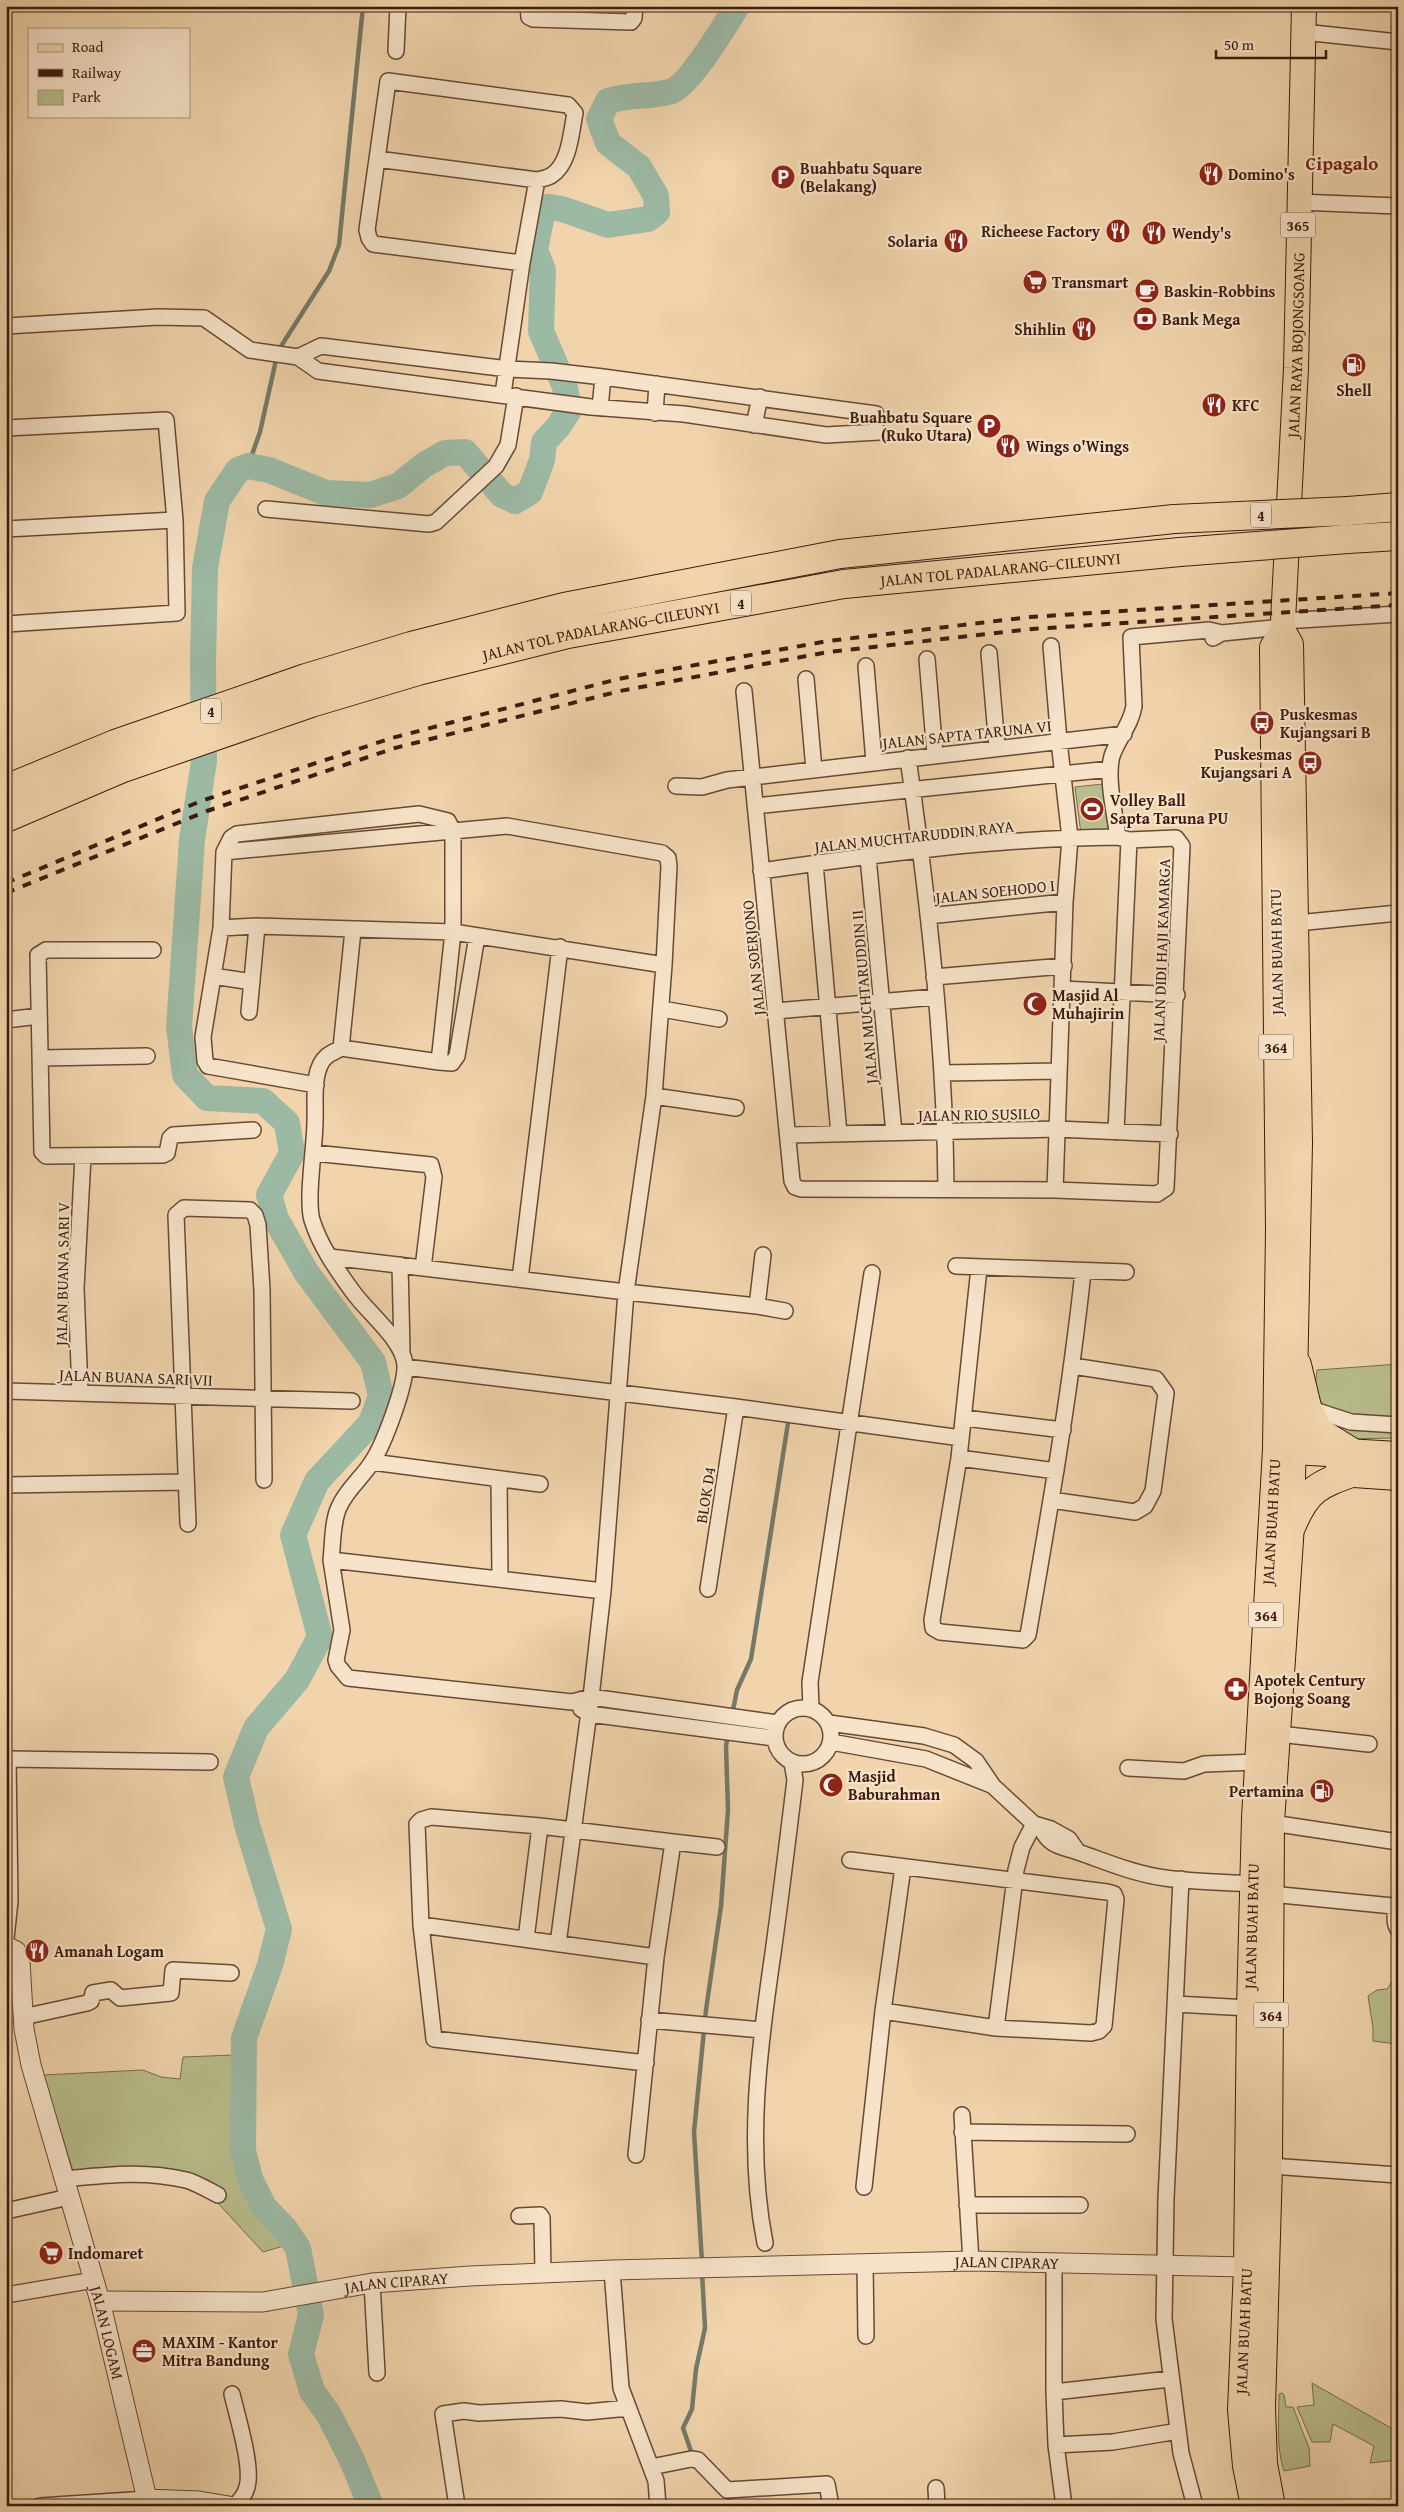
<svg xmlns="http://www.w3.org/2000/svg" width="1404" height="2512" font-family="'Gentium Book Plus',serif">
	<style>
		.green { fill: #b8bd8b; stroke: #7a6c4d }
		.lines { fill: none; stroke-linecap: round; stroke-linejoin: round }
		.stream { stroke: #757a68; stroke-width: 4.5 }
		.river { stroke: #9cb9a4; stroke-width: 26 }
		.minor-casing { stroke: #684936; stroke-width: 18 }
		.tertiary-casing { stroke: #684936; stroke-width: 21 }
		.primary-casing { stroke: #3b1b0f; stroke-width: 26 }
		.motorway-casing { stroke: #3b1b0f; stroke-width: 30 }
		.minor { stroke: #f6e3c9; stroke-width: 15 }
		.tertiary { stroke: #f6e3c9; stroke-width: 19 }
		.primary { stroke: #f1d4ac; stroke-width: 24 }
		.motorway { stroke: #f1d4ac; stroke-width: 28 }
		.rail { stroke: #3b1b0f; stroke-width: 4; stroke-dasharray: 9 9; stroke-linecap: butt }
		.motorway-bridge-casing { stroke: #3b1b0f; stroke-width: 30; stroke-linecap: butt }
		.motorway-bridge { stroke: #f1d4ac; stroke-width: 28 }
		.labels { text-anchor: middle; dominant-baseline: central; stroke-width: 4.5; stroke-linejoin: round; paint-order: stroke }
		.shield { fill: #f6e3c9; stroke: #735747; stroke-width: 1 }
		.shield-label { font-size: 15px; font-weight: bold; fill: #3b1b0f }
		.poi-label { font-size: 16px; font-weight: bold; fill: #3b1b0f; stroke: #f6e3c9; text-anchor: start }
		.street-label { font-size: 16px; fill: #3b1b0f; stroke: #f6e3c9 }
		.quarter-label { font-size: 19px; font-weight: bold; fill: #7a1f14; stroke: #f6e3c9 }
	</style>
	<rect width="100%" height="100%" fill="#f1d4ac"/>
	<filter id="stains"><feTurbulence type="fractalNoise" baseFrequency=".004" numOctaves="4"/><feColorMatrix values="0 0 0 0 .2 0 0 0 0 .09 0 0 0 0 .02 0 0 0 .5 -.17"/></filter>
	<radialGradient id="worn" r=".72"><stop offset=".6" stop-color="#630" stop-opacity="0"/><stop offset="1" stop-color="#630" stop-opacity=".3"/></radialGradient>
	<path class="green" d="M1103,784L1110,830L1081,834L1075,787Z
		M1398,1364V1438L1341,1439L1312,1416L1317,1370Z
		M1398,1973V2048L1396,2044L1373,2041V2028L1368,1996L1377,1990L1387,1989Z
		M234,2055L240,2123L241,2177L287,2245L263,2252L216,2201L173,2178L75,2177L43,2075L143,2070L161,2077L180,2079L183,2057Z
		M1312,2383L1398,2432V2460L1370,2463L1374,2446L1333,2424L1330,2442H1312L1297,2407L1314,2405Z
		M1282,2393L1284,2395L1286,2407H1293L1309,2448L1310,2466L1284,2471C1276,2447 1279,2419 1279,2394Z"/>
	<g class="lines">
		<path class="stream" d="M248,466L260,432L278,351L329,271L339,245L363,6
			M732,1715L737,1690L751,1659L788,1423
			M702,2262L694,2132L706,2010L721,1906L728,1810L726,1746L728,1735
			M693,2457L683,2428L692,2409L696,2369L705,2328L702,2272
			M724,2493L734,2506"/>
		<path class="river" d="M371,2506L352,2460L329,2415L312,2391L301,2354L311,2315L298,2248L285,2229L264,2207L250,2179L243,2151L244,2038L270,1965L279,1929L247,1825L236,1777L256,1728L297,1680L320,1637L293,1535L317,1481L371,1423L381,1396L373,1362L306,1272L276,1219L269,1195L292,1153L287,1123L263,1101L207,1098L185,1075L179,1027L192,840L204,761L203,664L205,568L217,501L238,470L248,466L269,470L326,493L370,495L398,486L424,465L445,453L465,452L502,495L515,501L530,492L542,460L544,442L558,427L569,410L565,387L541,331L543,270L535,250L542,215L549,207L562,209L608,225L648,219L657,212L656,196L639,167L608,143L599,119L608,101C630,94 650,97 669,92C688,88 725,25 737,6"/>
		<defs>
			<path id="minor" d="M528,6L529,17L533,19L631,22L634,18L635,6
				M1303,32L1398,42
				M396,51L398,6
				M377,159L537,180C542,179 548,178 552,175C570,163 571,132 575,113L568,105L388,81L367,230L369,238L373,244L522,263L537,180
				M1298,202L1398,206
				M6,326L158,317L204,318L250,350L298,357L318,371L591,407L684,414L826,435L879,432
				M298,357L321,346L508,369L551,371L603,377L876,414
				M503,394L522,263
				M600,408L603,377
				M655,413L657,384
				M754,425L760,397
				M6,428L166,420L175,520L177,613L6,624
				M266,509L429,524L436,522L496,466L508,445L516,396
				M6,529L175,520
				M1283,621L1398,614
				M1213,638L1222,633L1283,627
				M1051,646L1059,741L1070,838L1065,902L1055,1190
				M989,653L997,747
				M927,659L935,754
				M866,666L874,762
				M806,679L814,770
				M744,691L792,1181L795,1187L801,1189L1055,1190L1157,1194L1166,1188L1182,846L1176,838L1129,840L1118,837C1115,815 1106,777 1112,756C1118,738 1131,725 1134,706L1131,637L1209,630L1222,633
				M908,758C928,900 945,1045 946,1189
				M676,786L702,787L727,780L1124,734
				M755,806L1110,769
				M224,852L507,826L662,853L668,858L669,866L664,965
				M868,857L894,1133
				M815,863L839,1134
				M761,871C879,854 999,838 1118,837
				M928,916L1065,902
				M1297,923L1398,913
				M221,928L257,926L453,932L664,965L654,1096L626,1292L757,1306L785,1311
				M153,950H46L38,955L42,1152L46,1156L163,1155L167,1153L170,1138L173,1135L253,1130
				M213,976L252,982
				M934,977L1064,966
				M1063,989L1177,995
				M662,1009L719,1019
				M776,1011L935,997
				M249,1012L257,926
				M6,1020L39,1016
				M341,1048L353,930
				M41,1058L147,1056
				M439,1062L452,1063L457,1056L477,936
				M942,1073L1058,1071
				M316,1085L208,1066L205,1061L203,1037L221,928L224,852L231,838L237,834L419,814L448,821L453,831V932L439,1062L341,1048C336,1051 331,1053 327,1056C311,1069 316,1102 315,1121C315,1146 306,1199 312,1220C320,1246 337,1270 353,1292C368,1313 403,1340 405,1365C406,1385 384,1444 372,1462C362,1478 347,1489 339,1507C332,1522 333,1544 331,1560L603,1591
				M654,1096L736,1108
				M1116,1132L1129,840
				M788,1135L1057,1129L1170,1134
				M314,1153L431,1165L434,1177L423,1268
				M330,1257L626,1292L603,1591L591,1697L558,1944
				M400,1265L402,1350
				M956,1266L1126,1272
				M979,1268L959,1458L932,1620L933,1628L940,1632L1023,1640L1028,1635C1049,1514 1070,1394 1083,1272
				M520,1279L560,947
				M757,1306L763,1255
				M405,1367L736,1407L961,1438
				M6,1391L352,1401
				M80,1392L76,1288L83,1156
				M1308,1408L1351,1422L1398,1425
				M964,1418L1063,1430
				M959,1458L1056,1471
				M372,1462L540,1484
				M499,1479L500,1578
				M6,1485L186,1482
				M1051,1500L1135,1512L1145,1506L1153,1491L1166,1393L1156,1379L1073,1366
				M188,1524L176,1215L184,1208L250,1210L255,1215L258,1225L262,1290L264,1480
				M331,1560L342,1630L336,1660L338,1666L348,1678L572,1702L591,1697L777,1723
				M708,1589L736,1407
				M775 1736a28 28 0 1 1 56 0a28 28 0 1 1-56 0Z
				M811,1708L810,1682L872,1273
				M581,1709L589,1714L774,1738
				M829,1723L924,1736L954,1745L976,1761L993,1786L1034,1824L1051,1829L1069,1839L1078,1852
				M1279,1734L1369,1744
				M831,1742L926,1759L991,1785
				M1128,1768L1184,1771L1204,1764L1257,1762
				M1272,1823L1398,1842
				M1041,1828C1050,1848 1063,1846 1081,1853C1109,1863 1135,1874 1165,1878C1194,1882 1224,1882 1253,1884
				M673,1842L717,1847
				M850,1860L1107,1892L1114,1894L1116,1899L1104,2026L1099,2031L1091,2033L996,2028L883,2011
				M1181,1879L1166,2199L1164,2319L1181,2453L1195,2506
				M1271,1894L1393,1906C1398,1913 1392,1922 1398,1929
				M421,1925L656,1957L636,2155
				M6,1938L10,1901L8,1759L210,1762
				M526,1939L540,1826
				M1175,2004L1249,2008
				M23,2017L87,2003L91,2001L93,1993L111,1990L120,1998L171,1993L173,1970L231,1973
				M649,2020L762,2030
				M996,2028L1016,1870L1022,1847L1034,1824
				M646,2063L434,2039L421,1925L417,1824L421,1820L431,1817L540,1826L673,1842L656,1957
				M962,2115L971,2261
				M962,2132L1127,2134
				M1270,2166L1398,2175
				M64,2179C105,2175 145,2170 186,2180C197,2183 208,2190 218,2195
				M864,2187L883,2011L903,1867
				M967,2205H1080
				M6,2211L69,2197
				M519,2216L540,2215L542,2218L543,2272
				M765,2243C746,2147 759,2049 773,1953C781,1895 788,1838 795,1780L792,1762
				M865,2264L866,2336
				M1054,2264V2392L1056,2445L1064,2506
				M612,2270L621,2388L656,2481L658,2506
				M372,2283L377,2373
				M6,2295L94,2280
				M1054,2392L1170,2379
				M232,2394C237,2416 253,2467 247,2487C245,2495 240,2501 234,2506
				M1056,2445L1113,2442L1178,2431
				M651,2467L691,2459L698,2460L727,2490L827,2484L831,2506
				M936,2488L937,2506
				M40,2506L147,2499
				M457,2506L443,2414L464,2411L479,2413L561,2409L587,2412L628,2408"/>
			<g id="tertiary">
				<path id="s1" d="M6,1946L16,1951L20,1961L24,2029L31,2065L100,2301L147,2499L199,2501L229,2506"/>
				<path id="s2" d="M100,2301L263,2302L372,2283L470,2276L612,2270L971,2261L1246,2267"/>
			</g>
			<g id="primary">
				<path id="s3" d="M1253,2506L1245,2466L1240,2410L1246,2267L1249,2008L1254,1818L1275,1449L1278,1229L1272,647L1283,630"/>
				<path id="s4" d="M1273,2506L1265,2464L1263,2408L1270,2166L1272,1823L1292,1525L1300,1143L1291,644L1283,630V621L1296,368L1304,6"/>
			</g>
			<g id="motorway">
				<path d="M1348,511L1398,507"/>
				<path d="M1348,539L1398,536"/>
				<path d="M6,789L115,744L306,678L411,646L564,607L840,554L1174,519"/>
				<path id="s5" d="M6,818L123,768L311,703L418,671L568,634L844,584L1180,552"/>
				<path d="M1297,1365L1307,1407L1319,1432L1353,1453"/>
				<path d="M1293,1450L1398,1456"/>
				<path d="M1339,1472L1398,1476"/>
				<path d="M1292,1525C1307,1489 1318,1485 1354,1472"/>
			</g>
		</defs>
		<use href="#minor" class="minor-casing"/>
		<use href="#tertiary" class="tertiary-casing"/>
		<use href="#primary" class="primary-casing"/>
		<use href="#motorway" class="motorway-casing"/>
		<use href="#minor" class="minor"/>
		<use href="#tertiary" class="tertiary"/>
		<use href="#primary" class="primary"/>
		<use href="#motorway" class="motorway"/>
		<path class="rail" d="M6,883L201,801L392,738L618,679L828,641L1030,617L1398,593
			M6,893L207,811L395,748L620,691L828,652L1032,629L1398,605"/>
		<defs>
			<path id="motorway-bridge" d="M1174,519L1348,511
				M1180,552L1348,539"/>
		</defs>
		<use href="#motorway-bridge" class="motorway-bridge-casing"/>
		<use href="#motorway-bridge" class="motorway-bridge"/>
	</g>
	<defs>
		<symbol id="restaurant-disc" viewBox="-11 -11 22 22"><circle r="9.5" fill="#8f2418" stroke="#f6e3c9"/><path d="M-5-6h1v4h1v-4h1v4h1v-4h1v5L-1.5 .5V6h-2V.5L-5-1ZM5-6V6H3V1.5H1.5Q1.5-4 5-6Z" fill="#fff"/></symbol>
		<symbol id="parking-disc" viewBox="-11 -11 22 22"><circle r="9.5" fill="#8f2418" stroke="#f6e3c9"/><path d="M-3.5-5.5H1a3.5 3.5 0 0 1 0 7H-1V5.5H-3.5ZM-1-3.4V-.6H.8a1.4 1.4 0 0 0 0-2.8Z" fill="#fff"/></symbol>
		<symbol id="supermarket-disc" viewBox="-11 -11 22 22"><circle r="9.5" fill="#8f2418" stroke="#f6e3c9"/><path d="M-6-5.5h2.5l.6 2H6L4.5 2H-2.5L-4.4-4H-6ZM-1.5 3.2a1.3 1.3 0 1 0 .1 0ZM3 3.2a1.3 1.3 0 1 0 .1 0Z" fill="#fff"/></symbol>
		<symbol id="cafe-disc" viewBox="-11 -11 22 22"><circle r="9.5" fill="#8f2418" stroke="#f6e3c9"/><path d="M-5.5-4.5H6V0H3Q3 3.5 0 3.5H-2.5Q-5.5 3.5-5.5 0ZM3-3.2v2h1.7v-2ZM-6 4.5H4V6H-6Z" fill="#fff"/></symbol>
		<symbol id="bank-disc" viewBox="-11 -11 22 22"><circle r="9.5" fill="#8f2418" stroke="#f6e3c9"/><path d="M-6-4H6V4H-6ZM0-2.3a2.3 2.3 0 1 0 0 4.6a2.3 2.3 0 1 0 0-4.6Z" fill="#fff"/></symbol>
		<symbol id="fuel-disc" viewBox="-11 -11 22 22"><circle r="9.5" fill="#8f2418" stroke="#f6e3c9"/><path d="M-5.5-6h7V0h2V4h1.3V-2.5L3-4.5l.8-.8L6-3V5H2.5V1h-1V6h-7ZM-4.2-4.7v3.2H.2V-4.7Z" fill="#fff"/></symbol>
		<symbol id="bus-disc" viewBox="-11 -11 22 22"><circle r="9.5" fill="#8f2418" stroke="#f6e3c9"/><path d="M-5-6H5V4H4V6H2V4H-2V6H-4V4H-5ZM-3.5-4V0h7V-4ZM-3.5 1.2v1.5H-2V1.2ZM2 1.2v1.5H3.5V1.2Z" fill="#fff"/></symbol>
		<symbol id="stadium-disc" viewBox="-11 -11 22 22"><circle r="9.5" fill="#8f2418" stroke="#f6e3c9"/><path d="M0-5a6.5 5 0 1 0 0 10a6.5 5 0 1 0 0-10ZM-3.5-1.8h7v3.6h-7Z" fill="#fff"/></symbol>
		<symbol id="mosque-disc" viewBox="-11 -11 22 22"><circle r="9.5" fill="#8f2418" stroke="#f6e3c9"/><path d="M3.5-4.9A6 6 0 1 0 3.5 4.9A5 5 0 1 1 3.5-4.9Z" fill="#fff"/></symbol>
		<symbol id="pharmacy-disc" viewBox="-11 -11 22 22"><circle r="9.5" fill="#8f2418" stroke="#f6e3c9"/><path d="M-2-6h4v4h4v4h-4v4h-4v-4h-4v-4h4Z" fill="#fff"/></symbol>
		<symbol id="office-disc" viewBox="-11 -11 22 22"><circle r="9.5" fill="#8f2418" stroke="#f6e3c9"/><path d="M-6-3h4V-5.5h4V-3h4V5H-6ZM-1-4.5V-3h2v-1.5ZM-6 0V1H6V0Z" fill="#fff"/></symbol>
	</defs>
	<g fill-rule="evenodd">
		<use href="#restaurant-disc" x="1197" y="160" width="28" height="28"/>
		<use href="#parking-disc" x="769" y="163" width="28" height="28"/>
		<use href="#restaurant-disc" x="1104" y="217" width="28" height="28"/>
		<use href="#restaurant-disc" x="1140" y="219" width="28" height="28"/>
		<use href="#restaurant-disc" x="942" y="227" width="28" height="28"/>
		<use href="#supermarket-disc" x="1021" y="268" width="28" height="28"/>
		<use href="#cafe-disc" x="1133" y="277" width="28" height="28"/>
		<use href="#bank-disc" x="1131" y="305" width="28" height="28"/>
		<use href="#restaurant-disc" x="1070" y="315" width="28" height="28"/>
		<use href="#fuel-disc" x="1340" y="351" width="28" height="28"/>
		<use href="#restaurant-disc" x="1200" y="391" width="28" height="28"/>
		<use href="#parking-disc" x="975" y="412" width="28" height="28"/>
		<use href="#restaurant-disc" x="994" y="432" width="28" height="28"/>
		<use href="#bus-disc" x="1248" y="709" width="28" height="28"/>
		<use href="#bus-disc" x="1296" y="749" width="28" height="28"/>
		<use href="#stadium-disc" x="1078" y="795" width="28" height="28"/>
		<use href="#mosque-disc" x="1021" y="990" width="28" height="28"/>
		<use href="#pharmacy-disc" x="1222" y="1675" width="28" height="28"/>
		<use href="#mosque-disc" x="817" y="1771" width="28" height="28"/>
		<use href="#fuel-disc" x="1308" y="1777" width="28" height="28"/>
		<use href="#restaurant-disc" x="23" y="1937" width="28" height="28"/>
		<use href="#supermarket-disc" x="37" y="2239" width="28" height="28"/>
		<use href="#office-disc" x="130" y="2337" width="28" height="28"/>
	</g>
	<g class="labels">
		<g class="shield">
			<rect x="1280.5" y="212.5" width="35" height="25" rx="4"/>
			<rect x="1251" y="502.5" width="20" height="25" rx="4"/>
			<rect x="731" y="590.5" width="20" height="25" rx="4"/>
			<rect x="201" y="698.5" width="20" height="25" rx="4"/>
			<rect x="1258.5" y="1034.5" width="35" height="25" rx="4"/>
			<rect x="1248.5" y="1602.5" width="35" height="25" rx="4"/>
			<rect x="1253.5" y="2002.5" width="35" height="25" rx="4"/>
		</g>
		<g class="shield-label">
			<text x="1298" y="225">365</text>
			<text x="1261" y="515">4</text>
			<text x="741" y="603">4</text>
			<text x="211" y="711">4</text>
			<text x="1276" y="1047">364</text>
			<text x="1266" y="1615">364</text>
			<text x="1271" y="2015">364</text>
		</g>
		<g class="poi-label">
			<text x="800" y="168">Buahbatu Square<tspan x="800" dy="18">(Belakang)</tspan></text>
			<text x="1228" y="174">Domino's</text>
			<text x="1100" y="231" text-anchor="end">Richeese Factory</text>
			<text x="1172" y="233">Wendy's</text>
			<text x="938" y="241" text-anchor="end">Solaria</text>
			<text x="1052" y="282">Transmart</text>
			<text x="1164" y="291">Baskin-Robbins</text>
			<text x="1162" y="319">Bank Mega</text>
			<text x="1066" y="329" text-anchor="end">Shihlin</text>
			<text x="1354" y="390" text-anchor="middle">Shell</text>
			<text x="1232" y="405">KFC</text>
			<text x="972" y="417" text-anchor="end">Buahbatu Square<tspan x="972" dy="18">(Ruko Utara)</tspan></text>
			<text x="1026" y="446">Wings o'Wings</text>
			<text x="1280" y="714">Puskesmas<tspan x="1280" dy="18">Kujangsari B</tspan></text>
			<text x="1292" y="754" text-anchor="end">Puskesmas<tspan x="1292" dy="18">Kujangsari A</tspan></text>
			<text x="1110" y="800">Volley Ball<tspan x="1110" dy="18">Sapta Taruna PU</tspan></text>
			<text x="1052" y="995">Masjid Al<tspan x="1052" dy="18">Muhajirin</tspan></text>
			<text x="1254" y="1680">Apotek Century<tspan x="1254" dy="18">Bojong Soang</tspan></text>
			<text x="848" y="1776">Masjid<tspan x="848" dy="18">Baburahman</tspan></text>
			<text x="1304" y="1791" text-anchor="end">Pertamina</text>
			<text x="54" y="1951">Amanah Logam</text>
			<text x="68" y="2253">Indomaret</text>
			<text x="162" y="2342">MAXIM - Kantor<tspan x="162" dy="18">Mitra Bandung</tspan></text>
		</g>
		<g class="street-label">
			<text stroke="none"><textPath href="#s4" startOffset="2165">JALAN RAYA BOJONGSOANG</textPath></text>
			<text stroke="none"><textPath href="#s5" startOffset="1030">JALAN TOL PADALARANG–CILEUNYI</textPath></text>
			<text stroke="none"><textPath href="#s5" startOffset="625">JALAN TOL PADALARANG–CILEUNYI</textPath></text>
			<text transform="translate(967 734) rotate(-6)">JALAN SAPTA TARUNA VI</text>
			<text transform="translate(914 836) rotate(-6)">JALAN MUCHTARUDDIN RAYA</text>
			<text transform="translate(995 891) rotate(-6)">JALAN SOEHODO I</text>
			<text transform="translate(1161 950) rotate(-88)">JALAN DIDI HAJI KAMARGA</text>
			<text transform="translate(1276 952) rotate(-91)">JALAN BUAH BATU</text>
			<text transform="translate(753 958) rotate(-96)">JALAN SOERJONO</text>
			<text transform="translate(864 997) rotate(-95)">JALAN MUCHTARUDDIN II</text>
			<text transform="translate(979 1114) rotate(-1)">JALAN RIO SUSILO</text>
			<text transform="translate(62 1274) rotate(-89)">JALAN BUANA SARI V</text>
			<text transform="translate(136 1377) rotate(2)">JALAN BUANA SARI VII</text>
			<text transform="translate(705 1495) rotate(-81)">BLOK D4</text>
			<text stroke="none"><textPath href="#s3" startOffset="986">JALAN BUAH BATU</textPath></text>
			<text stroke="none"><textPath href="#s3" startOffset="581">JALAN BUAH BATU</textPath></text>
			<text stroke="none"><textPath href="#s2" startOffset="909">JALAN CIPARAY</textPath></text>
			<text stroke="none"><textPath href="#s2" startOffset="298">JALAN CIPARAY</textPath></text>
			<text stroke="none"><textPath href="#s3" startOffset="176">JALAN BUAH BATU</textPath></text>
			<text stroke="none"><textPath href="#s1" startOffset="405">JALAN LOGAM</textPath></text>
		</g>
		<g class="quarter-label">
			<text x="1342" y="163">Cipagalo</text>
		</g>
	</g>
	<rect width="1404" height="2512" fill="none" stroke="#f1d4ac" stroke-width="25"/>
	<rect x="8" y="8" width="1389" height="2497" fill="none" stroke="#3b1b0f" stroke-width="2.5"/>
	<rect x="12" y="12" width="1379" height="2487" fill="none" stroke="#3b1b0f"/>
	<rect x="28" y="28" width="162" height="90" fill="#f6e3c9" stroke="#ab937f"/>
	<rect x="38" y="44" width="25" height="8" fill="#f1d4ac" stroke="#ab937f"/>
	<text x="72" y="52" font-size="15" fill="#3b1b0f">Road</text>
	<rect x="38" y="69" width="25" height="8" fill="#3b1b0f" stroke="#ab937f"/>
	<text x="72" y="78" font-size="15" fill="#3b1b0f">Railway</text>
	<rect x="38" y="90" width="25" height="15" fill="#b8bd8b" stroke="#ab937f"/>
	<text x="72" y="102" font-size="15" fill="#3b1b0f">Park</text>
	<path d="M1216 50v8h110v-8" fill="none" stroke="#3b1b0f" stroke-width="2.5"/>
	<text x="1224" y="50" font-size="15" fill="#3b1b0f" stroke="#f6e3c9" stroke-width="4" paint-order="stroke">50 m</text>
	<rect width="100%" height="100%" filter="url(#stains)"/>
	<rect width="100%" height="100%" fill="url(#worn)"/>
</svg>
